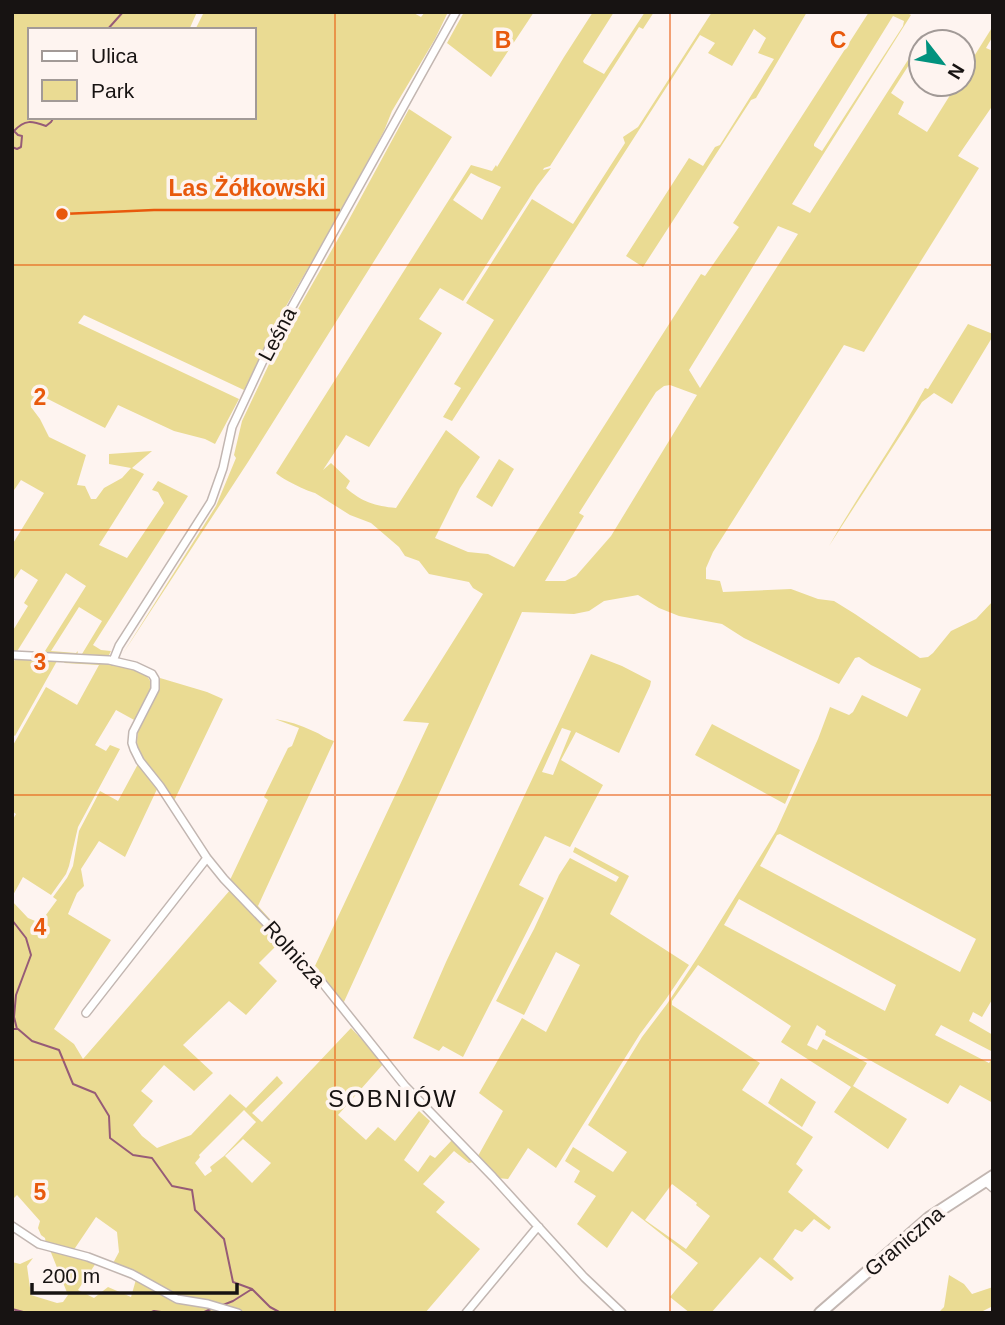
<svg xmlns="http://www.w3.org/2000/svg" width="1005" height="1325" font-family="Helvetica,sans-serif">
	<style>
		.green { fill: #eadb93; fill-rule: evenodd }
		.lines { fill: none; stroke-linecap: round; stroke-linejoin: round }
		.stream { stroke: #965b77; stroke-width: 2 }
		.street-casing { stroke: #c2b6b1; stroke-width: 10 }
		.secondary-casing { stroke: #c2b6b1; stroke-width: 14 }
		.street { stroke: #fff; stroke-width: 7 }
		.secondary { stroke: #fff; stroke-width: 10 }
		.grid { fill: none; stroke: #e8590c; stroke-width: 2; stroke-opacity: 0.55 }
		.labels { text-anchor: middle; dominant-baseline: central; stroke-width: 7; stroke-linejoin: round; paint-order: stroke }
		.street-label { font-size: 21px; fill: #171312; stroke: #fef4f0 }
		.quarter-label { font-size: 24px; letter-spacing: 2px; fill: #171312; stroke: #fef4f0 }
		.grid-label { font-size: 23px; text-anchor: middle; font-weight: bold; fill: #e8590c; stroke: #fef4f0; stroke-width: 7; stroke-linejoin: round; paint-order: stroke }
		.leader { fill: none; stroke: #e8590c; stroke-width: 2.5 }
		.callout-dot { fill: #e8590c; stroke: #fef4f0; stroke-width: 2.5 }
		.callout-label { font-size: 23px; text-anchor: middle; font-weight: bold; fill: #e8590c; stroke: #fef4f0; stroke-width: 7; stroke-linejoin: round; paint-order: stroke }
	</style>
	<rect width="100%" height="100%" fill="#fef4f0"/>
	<path class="green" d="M12,12H197L189,30H30V117H145V120L148,117H254V30H195L204,12H412L421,17L425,12H448L435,39L392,111L384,131L337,218L278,320L244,390L84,315L78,323L239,399L215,444L205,439L174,431L118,405L105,428L42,396H36L31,407L40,419L49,437L86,455L77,485L85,486L91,499H96L104,488L122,478L131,468L109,464V454L152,451L132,468L144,474L99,545L127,558L164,503L158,492L152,490L158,481L188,496L93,645L101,650L111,651L109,655C100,658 90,660 82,654L102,621L79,607L51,651L76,653L78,651L77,656L41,654L45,651L86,586L66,573L16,653H12V632L28,606L24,603L38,580L21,569L12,582V545L44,493L21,480L12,493Z
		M464,12H534L491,77L447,43Z
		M593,12H614L583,61L584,63L604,74L645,12H654L643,29L639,27L550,166L544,168L543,170L551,168L537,186L463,301L440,288L419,319L442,333L369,447L346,435L323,470L331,463L350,481L346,488C362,502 375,506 396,508L446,430L480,457L460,488L435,538L468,552L488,554L514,567L701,274L705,276L739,227L733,223L869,12H905L911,15L792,204L810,213L924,35L927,36L923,42H921V46L891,93L904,102L898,114L927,132L957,84H963V74L993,26V36L986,48L993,51V105L958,156L979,168L864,352L844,345L713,552L706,568V579L720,581L723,592L791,589L818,599L834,601L855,614L920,658L928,657L933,653L951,631L976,619L993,601V998L982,1017L973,1012L969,1021L993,1035V1052L941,1025L935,1035L989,1063L993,1057V1103L960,1085L948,1104L825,1035L826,1031L817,1025L807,1045L817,1050L823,1039L867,1063L853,1086L907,1119L888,1149L834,1112L851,1087L781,1042L791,1026L698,965L672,1001V1005L760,1063L742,1090L813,1137L796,1164L803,1170L788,1192L831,1227L829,1230L814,1219L802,1232L795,1229L773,1259L794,1278L791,1281L760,1257L711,1313H690L670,1297L698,1263L632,1211L607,1248L577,1224L596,1196L574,1182L580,1171L565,1161L573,1147L613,1172L627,1152L588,1125L642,1037L667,1004L703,949L776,831L818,739L830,707L849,715L853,712L862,695L907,717L921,689L871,665L859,657L855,658L839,684L744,638L722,624L679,616L659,608L638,595L604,601L589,611L574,614L522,612L343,1004L297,953L298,950L301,955L314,968L429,723L403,721L483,594L473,588L469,582L429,574L419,561L405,556L399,547L371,523L350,515L315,493C307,491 282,479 276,473L471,165L492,171L496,165L497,167L564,57ZM893,16L904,21L903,26L822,151L814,146V144ZM471,173C481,179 491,182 501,187L482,220L453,200ZM778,226L798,234L700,388L689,370ZM670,385L697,395L611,536L576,576L565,581H545L584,516L579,513L656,392L664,386ZM780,834L976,939L960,972L760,866L777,835ZM739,899L896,985L885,1011L724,925ZM672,1184L697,1203L696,1205L710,1216L686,1249L645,1220Z
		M712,12H807L756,98L751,100L643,267L626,256L689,158L703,166L715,147L720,145L774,59L758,53L766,38L754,29L732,66L708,53L715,43L700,35L452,421L443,417L461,388L454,384L494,320L466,303L532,199L573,224L625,143L623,137L638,127Z
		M409,109L452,137L248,462L122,655L216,506L236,458L234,455L242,421L281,339L346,225Z
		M968,324L993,334V336L952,404L934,393L922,402L829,546C860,492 896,442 925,388L928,389Z
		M499,459L514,469L492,507L476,497Z
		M591,654L622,666L651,681L650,686L619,753L576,732L561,760L603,785L570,847L545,836L519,885L544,898L463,1057L443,1046L439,1051L413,1038L446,962ZM562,728L571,731L553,775L542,772Z
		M18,658L55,659L57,661L15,736L12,734V662Z
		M66,660C88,661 147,659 152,686L136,721L116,710L95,745L106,751L110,745L120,749L78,827L69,866L66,874L51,895L23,877L12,897V821L16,814L12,811V747L46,687L77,705L99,665L64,663Z
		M160,678L207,692L223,699L173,803L138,752C132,718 157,710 158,679Z
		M275,719C288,721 301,725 313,731C321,734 326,739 334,741L258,906L278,928L277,932L230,880L268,800L264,797L288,748L292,746L299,728Z
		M712,724L800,770L785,804L695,755Z
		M138,764L158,787L125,857L99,841L81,869L84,886L77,893L68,914L111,940L54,1029L74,1044L83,1059L231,889L281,941L259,963L277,981L246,1015L229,1001L183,1045L213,1073L194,1091L164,1065L141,1091L153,1101L133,1125L142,1136L157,1148L191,1135L230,1094L246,1108L277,1076L283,1083L252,1113L262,1122L351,1028L384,1063L338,1115L366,1140L378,1127L395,1141L419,1111L430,1121L404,1160L418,1172L430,1155L435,1158L452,1140L473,1162L469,1163L454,1151L423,1184L445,1202L436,1212L480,1249L425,1313H12V1262L20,1264L33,1258L27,1266L31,1295L57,1303L63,1302L68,1295L50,1250L70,1254L96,1263L78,1290L94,1298L108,1287L131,1297L137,1276L112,1265L119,1252L117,1232L96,1217L73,1251L46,1244L45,1238L41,1235L38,1228L40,1221L17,1195L12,1200V901L28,918L40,923L57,900L53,897L67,878L73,866L79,831L100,791L118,801ZM244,1110L256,1122L224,1156L210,1167L212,1171L205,1176L195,1163L200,1157L199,1155ZM243,1139L271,1163L252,1183L225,1156Z
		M575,847L629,876L610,914L689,965L666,999L640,1034L556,1168L528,1148L508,1179L497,1178L478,1156L503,1111L479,1093L522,1018L546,1032L580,965L556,952L524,1015L496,1001L534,929L559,875L570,858L616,882L619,877L573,852Z
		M781,1078L816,1102L802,1127L768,1103Z
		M949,1275L964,1284L972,1294L993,1287V1306L983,1311V1313H938L944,1307Z"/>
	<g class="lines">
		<path class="stream" d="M107,30L123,12
			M12,147L17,149L21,147L22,136L18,135L14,131C25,119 32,121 46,126L51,122L54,117
			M12,920L26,938L31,955L16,995L14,1017L17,1029
			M12,1029H18L32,1041L59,1050L73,1084L95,1093L109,1116L110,1138L133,1155L152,1158L172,1186L192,1190L195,1210L224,1239L233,1282L252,1289L270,1307L281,1313
			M223,1305L233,1301L252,1289
			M12,1309L27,1313
			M149,1313L154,1311L168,1313
			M202,1313L211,1309"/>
		<defs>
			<path id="street" d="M12,655L109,660L135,666L152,674L155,679V689L133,732L132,743L134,749L140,761L160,786L207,858L224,879L317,976L405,1086L493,1177L584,1277L622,1313
				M113,661L119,646L211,502L223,468L232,427L268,350L456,12
				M86,1013L207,858
				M985,1181L993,1188
				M12,1226L39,1244L88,1257L132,1274L177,1299L208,1304L238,1313
				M466,1313L535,1230L539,1227"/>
			<path id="secondary" d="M820,1313L930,1217L993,1176"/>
		</defs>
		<use href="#street" class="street-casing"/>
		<use href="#secondary" class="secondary-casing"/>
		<use href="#street" class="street"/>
		<use href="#secondary" class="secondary"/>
	</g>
	<path class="grid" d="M335,12V1313M670,12V1313M12,265H993M12,530H993M12,795H993M12,1060H993"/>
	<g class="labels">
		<g class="street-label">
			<text transform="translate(277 334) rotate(-62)">Leśna</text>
			<text transform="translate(295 954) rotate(48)">Rolnicza</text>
			<text transform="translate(904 1241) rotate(-40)">Graniczna</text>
		</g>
		<g class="quarter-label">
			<text x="393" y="1098">SOBNIÓW</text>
		</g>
	</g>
	<g class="grid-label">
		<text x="503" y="48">B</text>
		<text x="838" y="48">C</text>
		<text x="40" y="405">2</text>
		<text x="40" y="670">3</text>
		<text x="40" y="935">4</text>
		<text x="40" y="1200">5</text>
	</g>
	<path class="leader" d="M62 214L154 210H340"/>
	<circle class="callout-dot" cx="62" cy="214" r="7"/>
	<g class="callout-label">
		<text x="247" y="196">Las Żółkowski</text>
	</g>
	<rect width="1005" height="1325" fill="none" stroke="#171312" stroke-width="28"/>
	<rect x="28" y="28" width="228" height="91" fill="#fef4f0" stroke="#a29a97" stroke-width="2"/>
	<rect x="42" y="51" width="35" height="10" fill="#ffffff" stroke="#a29a97" stroke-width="2"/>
	<text x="91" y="63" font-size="21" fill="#171312">Ulica</text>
	<rect x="42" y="80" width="35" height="21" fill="#eadb93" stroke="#a29a97" stroke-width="2"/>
	<text x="91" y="98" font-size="21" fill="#171312">Park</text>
	<g transform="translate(942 63) rotate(121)"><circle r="33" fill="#fef4f0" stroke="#a29a97" stroke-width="2"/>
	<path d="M0-5L12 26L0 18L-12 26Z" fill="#01927e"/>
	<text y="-10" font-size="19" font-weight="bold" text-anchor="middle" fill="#171312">N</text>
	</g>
	<path d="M32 1283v10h205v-10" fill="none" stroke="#171312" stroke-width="3.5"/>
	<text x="42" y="1283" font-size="21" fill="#171312" stroke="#fef4f0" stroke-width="5" paint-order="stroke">200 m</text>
</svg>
